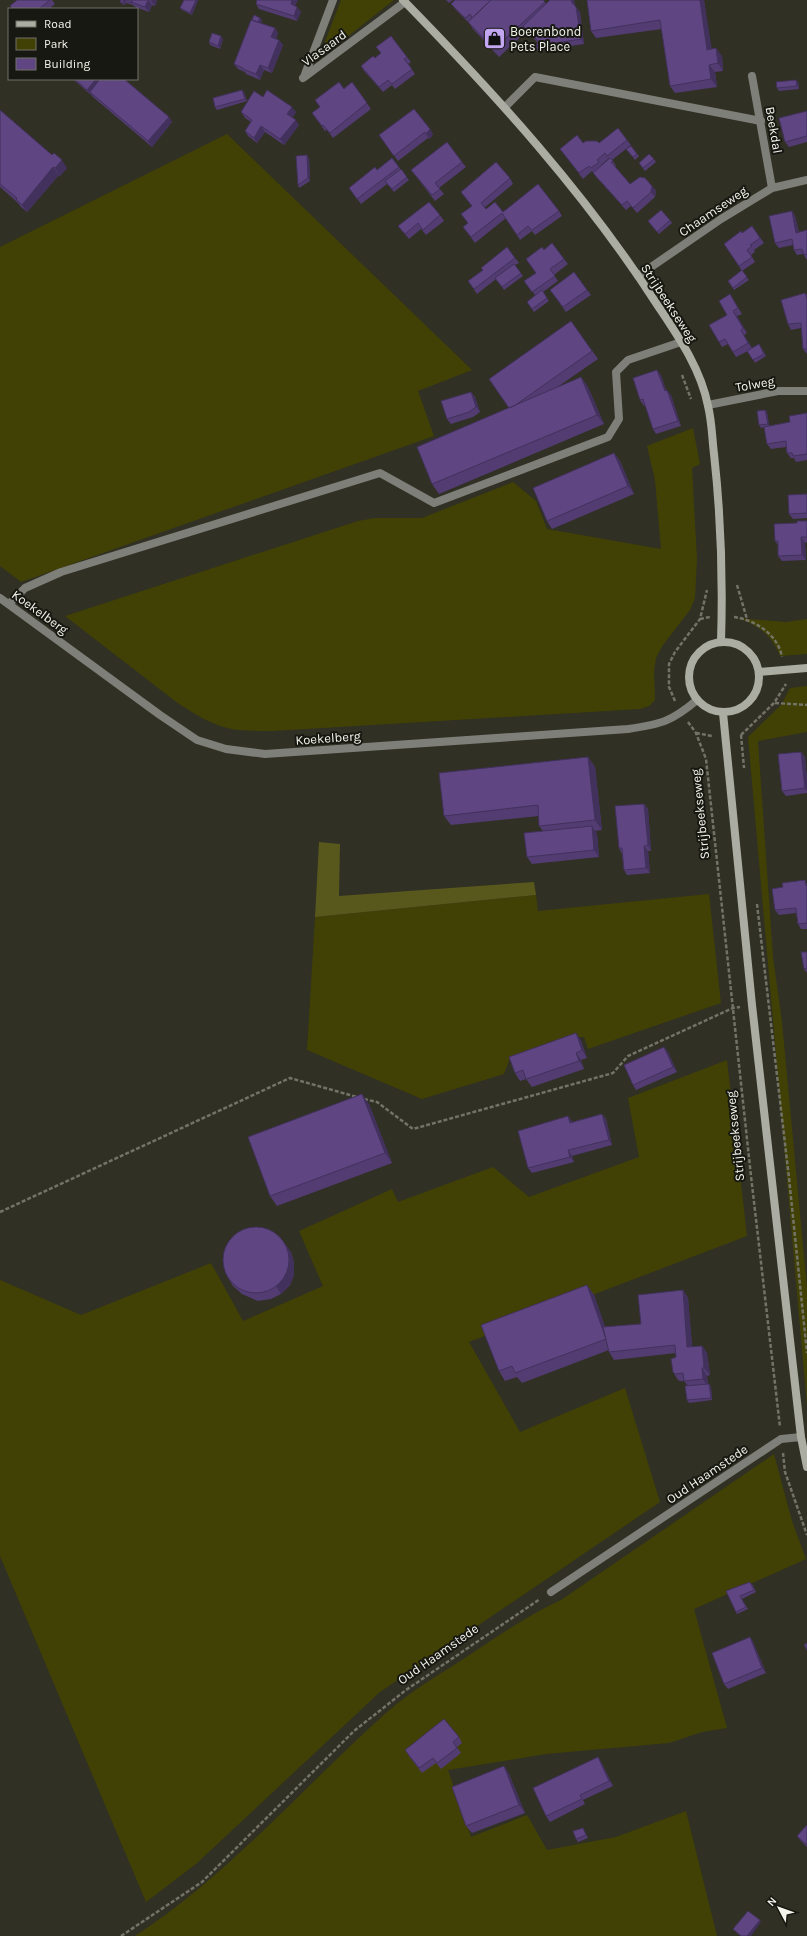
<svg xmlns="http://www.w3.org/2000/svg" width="807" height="1936" font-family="Karla,sans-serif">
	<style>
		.green { fill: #414105 }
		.forest { fill: #58581c }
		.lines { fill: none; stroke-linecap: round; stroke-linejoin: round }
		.path { stroke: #737368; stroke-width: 2.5; stroke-dasharray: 4 2; stroke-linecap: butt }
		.lane { stroke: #7f7f79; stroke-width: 8 }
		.street { stroke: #7f7f79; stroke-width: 8 }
		.secondary { stroke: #acada2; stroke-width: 8 }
		.wall { fill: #523c71; fill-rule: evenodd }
		.shaded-wall { fill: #42315c }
		.building { fill: #5f4683; stroke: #42315c }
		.labels { text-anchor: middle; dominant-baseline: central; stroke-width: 4; stroke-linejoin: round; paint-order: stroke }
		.poi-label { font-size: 13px; fill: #f3f4eb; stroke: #181812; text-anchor: start }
		.street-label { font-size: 13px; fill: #f3f4eb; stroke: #181812 }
	</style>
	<rect width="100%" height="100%" fill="#303024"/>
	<path class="green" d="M341,0H394L318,60Z
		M227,134L472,370L418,391L434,436L21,582L0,566V247Z
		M693,428L700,464L692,468L697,559L695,598L690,610L663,645L656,658L654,671L655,700L649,706L640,709L273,731C262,731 251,731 239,730C216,728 194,714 175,701L65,616L358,521L374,518H422L513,482L536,501L547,529L661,549L655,480L647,446Z
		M736,618L786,622L807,619V654L780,656C773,636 756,623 736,618Z
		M807,686V732L758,741L773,957L782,1022L807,1288V1406L748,737L781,705L790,688Z
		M709,894L721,1003L588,1049L584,1037H578L510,1058L504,1074L422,1099L307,1050L315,917L536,895L538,911Z
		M727,1060L747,1236L469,1342L520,1432L625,1388L660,1502L380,1692L196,1864L146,1902L0,1556V1280L81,1315L211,1263L243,1321L323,1286L299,1231L392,1189L398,1202L493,1167L529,1197L639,1157L628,1098Z
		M774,1454L792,1521L806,1559L694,1609L727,1728L702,1732L669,1743L546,1754L448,1770L471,1837L527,1815L547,1850L616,1837L686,1811L717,1936H135C229,1875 303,1787 386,1713C411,1691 440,1674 468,1656C498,1636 528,1615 561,1600Z"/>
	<path class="forest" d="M319,842L340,844L339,896L534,882L536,895L315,917Z"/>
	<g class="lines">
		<path class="path" d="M682,375L691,399
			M737,585L747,619
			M734,617C756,620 778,635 782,657
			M700,619L710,617
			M675,701L669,687V664L675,652L700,619L707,590
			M775,703L807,705
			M688,722L696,733L706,759L751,1176L780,1427
			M696,733L712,736
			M741,735L744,768
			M741,735L774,703L786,684
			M757,904L789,1178L807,1353
			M364,1099L377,1102L413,1129L613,1073L628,1056L733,1008L740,1007
			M0,1212L290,1078L357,1097
			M783,1453L785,1472L807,1535
			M121,1936L202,1882L354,1731L406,1690L540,1599"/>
		<path class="lane" d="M505,107L535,77L761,121
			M9,604L25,588L61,572L380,473L434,503L608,437L619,419L616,372L628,360L681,342"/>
		<path class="street" d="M752,76L772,188
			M304,77L333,0
			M303,78L405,2
			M638,276L721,219L772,188L807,180
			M708,405L778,391H807
			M0,598L160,715L197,740L226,749L265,754L628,729C661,724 671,722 697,700
			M551,1592L781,1439L801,1437"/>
		<path class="secondary" d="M403,0C496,95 586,194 658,306C678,336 701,369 708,406C712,422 712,438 714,454C721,517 723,579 721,642
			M689 677a35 35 0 1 1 70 0a35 35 0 1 1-70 0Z
			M759,672L807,668
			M723,713L752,1005L801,1437L807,1467"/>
	</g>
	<path class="wall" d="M17,0H52L55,4L49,9H13L10,6Z
		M121,0H157L155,6L152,5L149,12L135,7L133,5L126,3L125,5L122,4L120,2Z
		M184,0H198L192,15L182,10L180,8Z
		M446,0H453L449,3Z
		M550,0H574L575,6L580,12L584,44L538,51L535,46L538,43L527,31L499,57L473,29L469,23L455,9L451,4L545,2L546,4Z
		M704,0L711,49L722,56L723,71L715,72L717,87L675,93L670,86L662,29L596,38L591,31Z
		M256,4L296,6L301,12L297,21L259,9Z
		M260,18L262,20L261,23L275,28L278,33L276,39L279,40L283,45L272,73L264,70L260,80L246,74L245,72L238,69L234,64L252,20Z
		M223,39L220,49L210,45L209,42Z
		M407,57L411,62L408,64L415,74L395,89L392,85L383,92L364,71L361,66L375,58Z
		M73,79H124L169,117L172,122L152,147L93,97L91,94V95Z
		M352,82L371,109L333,138L327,130L325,131L312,113Z
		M798,82L799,89L779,91L777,88Z
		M242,90L244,92L247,101L217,110L215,107Z
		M263,97L296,112L292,118L299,125L284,145L265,132L257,143L248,136L245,131L251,122L245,118L241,112Z
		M414,109L433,134L430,139L428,138L398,161L379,135Z
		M0,110L67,168L60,176L59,175L27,212L21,207L17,202L0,187Z
		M807,111V142L789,147L785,142Z
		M627,140L631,145L612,160L616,166L615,167L630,184L652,186L656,191L655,197L637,213L631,206L626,210L597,178L592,171L583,179L560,149L583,143H599ZM609,158V159L601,166V165Z
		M631,146L639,156L635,160L626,149Z
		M309,158L310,181L299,188L298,185Z
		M392,158L409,180L394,192L387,184L361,204L349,188L377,170Z
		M654,159L656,162L645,171L639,163Z
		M462,162L466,167L439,188L444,194L435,201L411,170Z
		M510,178L513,184L484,208L486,209L503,212L559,211L562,216L535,235L532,231L520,240L506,218L475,243L463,227L468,224L472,206L461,192Z
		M792,211L795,216L799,232L807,230V260L803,254L797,255L794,250L793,245L779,248L775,243Z
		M440,215L444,221L426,235L421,229L409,239L398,226Z
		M670,220L672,223L659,234L648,221Z
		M752,226L764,243L754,250L755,252L751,255L755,262L742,271L749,280L734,290L728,281L742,271L724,244L742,233Z
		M552,243L568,264L554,275L558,281L543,292L549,301L534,312L527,302L535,295L524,281L536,273L544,250Z
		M507,247L519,263L515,265L523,276L504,290L496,279L477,294L468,281L483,270Z
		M574,272L591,295L566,312L550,290Z
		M805,293L807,295V354L803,349L801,328L791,330L788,324Z
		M730,294L742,314L737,316L747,333L744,335L752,348L761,347L766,356L755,363L748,351L736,357L728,344L722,347L719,342L727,315Z
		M571,321L598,359L556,388L581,377L588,387L604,424L439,494L432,484L509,408Z
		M661,375L666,391L671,395L681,426L656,434L653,429L645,405L644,406L640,400Z
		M471,392L475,397L480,412L473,417L451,424L447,419Z
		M765,410L767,412L769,426L790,422L807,413V460L796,462L794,458H791L787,453L786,447L771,449L767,444L764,427L761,428L759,425Z
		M614,453L620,461L634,494L552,529L547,521Z
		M807,494V518L793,519L789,514Z
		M807,521V542L805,543L806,560L782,561L778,556V545L775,541L797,523Z
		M801,752L805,757L807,780V793L786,796L782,791Z
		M588,757L595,767L602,830L595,831L597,834L599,857L532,864L527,857L543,831L539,826V816L451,825L444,816Z
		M644,804L648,809L651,851H648L650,873L627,875L624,870L622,854L619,848Z
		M807,883V929H801L798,924L796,913L779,915L775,910Z
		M807,952V973L804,969Z
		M576,1033L581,1041L587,1058L581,1060L584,1069L532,1087L526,1079L520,1081L515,1073Z
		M668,1052L677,1072L636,1090L633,1085Z
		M369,1104L392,1163L277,1206L270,1196Z
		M602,1114L606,1119L612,1145L572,1156L574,1162L532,1173L528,1168L572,1121V1122Z
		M291,1252L294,1263V1275L290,1285L281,1294L271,1299L258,1301L242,1294L233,1286L228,1278Z
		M587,1285L594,1295L605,1327L641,1324L683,1290L688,1298L692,1347L702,1346L707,1353L710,1375L707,1376L708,1384H709L711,1387L712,1400L689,1403L687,1400L688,1386L684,1381H680L678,1380L673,1372L676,1357V1353L614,1360L609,1352V1350L522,1383L517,1377L505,1381L499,1371Z
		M752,1584L756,1592L742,1599L748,1609L737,1614L736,1612L726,1591Z
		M750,1637L753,1642L766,1673L728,1689L724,1684Z
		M459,1737L462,1743L457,1747L461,1753L441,1769L436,1763L422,1773L408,1755Z
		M598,1757L601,1762L613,1786L583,1800L585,1804L550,1822L546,1816Z
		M504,1766L509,1774L525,1813L472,1833L466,1826Z
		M807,1825V1847L801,1841L797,1836Z
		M584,1830L588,1838L578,1842L576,1839Z"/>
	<path class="shaded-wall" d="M124,0L126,3L125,5L123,3Z
		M149,0L152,5L149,12L145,7Z
		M152,0H157L155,6L151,1Z
		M196,0H198L192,15L190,13Z
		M292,0H298L294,9L291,4Z
		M571,0H574L575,8L572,3Z
		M700,0H704L713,57L707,50Z
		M297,7L301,12L297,21L294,16Z
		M576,7L580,12L584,44L581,39Z
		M260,18L262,20L260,26L258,24Z
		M275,28L278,33L275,42L271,37Z
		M221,36L223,39L220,49L218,46Z
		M279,40L283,45L272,73L268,68Z
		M716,48L722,56L723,71L718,63Z
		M260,65L264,70L260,80L256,74Z
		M709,65L715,72L717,87L711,79Z
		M96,79H104L90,92L91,94V95L87,90Z
		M796,80L798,82L799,89L797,86Z
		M242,90L244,92L247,101L245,99Z
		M292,107L296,112L291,119L287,114Z
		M169,117L172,122L152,147L148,141Z
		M296,120L299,125L284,145L280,139Z
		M261,126L265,132L257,143L254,138Z
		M430,129L433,134L430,139L426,134Z
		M307,155L309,158L310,181L308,178Z
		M62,160L67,168L60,176L55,168Z
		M53,167L59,175L27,212L22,205Z
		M652,186L656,191L655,197L651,192Z
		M792,211L795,216L800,238L796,233Z
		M733,311L737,316L747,333L743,328Z
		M741,330L744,335L752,348L748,343Z
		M657,370L661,375L668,396L665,391Z
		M581,377L588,387L604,424L597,415Z
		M667,390L671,395L681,426L678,421Z
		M471,392L475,397L480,412L476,407Z
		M765,410L767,412L769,426L768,424Z
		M614,453L620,461L634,494L628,486Z
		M801,537L805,543L806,560L802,555Z
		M801,752L805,757L807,780V791L805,788Z
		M588,757L595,767L602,830L595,820Z
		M644,804L648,809L651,851L648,845Z
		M592,826L597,834L599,857L594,850Z
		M644,846L648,851L650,873L646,868Z
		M576,1033L581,1041L587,1058L582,1050Z
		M664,1047L668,1052L677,1072L673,1067Z
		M576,1053L581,1060L584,1069L579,1061Z
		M362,1094L369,1104L392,1163L385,1153Z
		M602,1114L606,1119L612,1145L609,1140Z
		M568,1116L572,1121L573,1128L570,1123Z
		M568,1150L572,1156L574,1162L570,1157Z
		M286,1245L291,1252L294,1263V1275L290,1285L281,1294L276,1286Z
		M587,1285L594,1295L613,1349L606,1339Z
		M683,1290L688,1298L693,1355L687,1347Z
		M702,1346L707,1353L710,1375L704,1368Z
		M702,1368L707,1376L708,1387L703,1379Z
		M709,1384L711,1387L712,1400L711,1398Z
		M750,1637L753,1642L766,1673L762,1668Z
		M598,1757L601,1762L613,1786L609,1781Z
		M504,1766L509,1774L525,1813L519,1805Z
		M760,1920L761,1922L751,1936H747Z"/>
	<path class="building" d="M17,0H50L39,9H13L10,6Z
		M121,0H132L131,2H132V3L124,0L123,3L120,2Z
		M132,0H148L145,7L131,2Z
		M184,0H196L190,13L180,8Z
		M257,0H292L291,4L297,7L294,16L256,4Z
		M455,0H491L472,18L470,14L465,18L451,4Z
		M491,0H543L545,2L494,49L468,22Z
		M550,0H571L572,3L576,7L581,39L535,46L539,42L523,26Z
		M587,0H700L707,50L716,48L718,63L709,65L711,79L670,86L660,20L591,31Z
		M254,15L260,18L258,22L252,20Z
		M251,20L275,28L271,37L279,40L268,68L260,65L256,74L243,69V68L234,64Z
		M212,33L221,36L218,46L209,42Z
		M391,36L407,57L404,59L412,69L392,84L388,80L379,87L361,66L373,56L375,58L381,53L376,47Z
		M75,79H96L87,90Z
		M100,79H124L169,117L148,141L90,92Z
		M796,80L797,86L777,88L776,82Z
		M339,82L344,89L352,82L367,103L330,133L323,125L322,126L312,113L320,107L315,100Z
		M242,90L245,99L215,107L213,98Z
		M267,90L292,107L287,114L296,120L280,139L261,126L254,138L245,131L252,120L241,112L254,91L263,97Z
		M414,109L430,129L426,134L425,132L394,156L379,135Z
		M0,110L52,155L54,153L62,160L55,168L53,167L22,205L16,199L17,198L0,184Z
		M807,111V136L785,142L779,118Z
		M618,128L627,140L607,156L605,153L597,160L599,162L591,168L589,166L579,173L560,149L577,135L583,143L586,141H597L599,143Z
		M447,142L462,162L435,183L440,189L432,195L411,170Z
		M631,146L637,154L633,157L626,149Z
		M649,154L654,159L643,168L639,163Z
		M307,155L308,178L298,185L296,156Z
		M392,158L399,167L357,199L349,188L375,167L377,170Z
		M610,158L613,161L611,162L630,184L640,177L645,178L652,186L651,192L633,208L627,201L622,205L593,173Z
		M496,162L510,178L481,203L486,209L495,202L503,212L538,184L559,211L532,230L528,226L517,235L502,213L471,237L463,227L468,223L461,214L472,206L461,192Z
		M401,169L407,177L392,189L385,181Z
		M429,202L440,215L423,230L418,223L405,234L398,226Z
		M661,210L670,220L657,232L648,221Z
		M792,211L796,233L807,230V254L804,255L802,249L794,250L792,239L775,243L769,216Z
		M752,226L760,238L750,245L752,246L747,250L752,257L739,266L724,244L741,231L742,233Z
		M552,243L564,259L550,269L555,276L532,292L524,281L536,273L526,259L542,247L544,250Z
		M507,247L515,258L474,289L468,281L483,270L481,268Z
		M514,264L521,273L502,287L495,278Z
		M742,270L747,277L733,288L728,281Z
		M574,272L587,290L563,307L550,290Z
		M542,290L547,298L532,309L527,302Z
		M805,293L807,299V349H803L801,323L788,324L781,300Z
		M730,294L738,308L733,311L743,328L741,330L748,343L733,352L725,339L719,342L709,325L727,315L719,301Z
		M571,321L592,351L514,406L509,408L489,379Z
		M759,344L764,354L753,360L747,351Z
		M657,370L665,391L667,390L678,421L653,429L643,399L640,400L633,378Z
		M581,377L597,415L432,484L417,447Z
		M471,392L476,407L469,412L447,419L441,401Z
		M765,410L768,424L759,425L757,411Z
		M807,413V454L793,456L792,453H787L786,441L767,444L764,427L790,422L789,416Z
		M614,453L628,486L547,521L533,488Z
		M807,494V513L789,514L788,495Z
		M797,521H807V537H801L802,555L778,556V541H775L774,524L797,523Z
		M801,752L805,788L782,791L778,754Z
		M588,757L595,820L539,826L538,805L444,816L439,773Z
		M644,804L648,845L644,846L646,868L624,870L622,848H619L615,806Z
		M592,826L594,850L527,857L524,833Z
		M805,880L806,886L807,885V923L798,924L796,908L775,910L772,889L783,887L782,883Z
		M801,952H807V968L804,969Z
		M576,1033L582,1050L576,1053L579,1061L526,1079L523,1070L515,1073L509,1057Z
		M664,1047L673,1067L633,1085L624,1065Z
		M362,1094L385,1153L270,1196L248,1137Z
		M602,1114L609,1140L568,1150L570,1157L528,1168L518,1131L568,1116L570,1123Z
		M223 1260a33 33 0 1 1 66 0a33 33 0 1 1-66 0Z
		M587,1285L606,1339L515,1373L512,1366L499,1371L481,1325Z
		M683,1290L687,1347L702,1346L704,1368H702L703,1379L684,1381L683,1373L675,1374L673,1372L671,1359L676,1357L675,1345L609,1352L603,1327L641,1324L638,1295Z
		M709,1384L711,1398L687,1400L685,1386Z
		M750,1582L754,1590L740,1596L746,1607L736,1612L726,1591Z
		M750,1637L762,1668L724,1684L712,1653Z
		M807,1643V1650L804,1645Z
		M444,1719L459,1737L453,1742L457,1748L437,1763L433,1758L419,1768L405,1750Z
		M598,1757L609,1781L580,1795L582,1799L546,1816L533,1788Z
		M504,1766L519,1805L466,1826L452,1787Z
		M807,1825V1845L797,1836Z
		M583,1828L586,1835L576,1839L573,1831Z
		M748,1911L760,1920L747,1936H741L733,1929Z"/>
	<defs>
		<symbol id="shop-square" viewBox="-11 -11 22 22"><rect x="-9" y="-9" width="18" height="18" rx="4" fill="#c4a7f2" stroke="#181812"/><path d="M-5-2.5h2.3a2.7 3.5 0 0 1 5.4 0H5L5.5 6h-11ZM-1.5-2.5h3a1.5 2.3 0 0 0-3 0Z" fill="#111"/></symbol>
	</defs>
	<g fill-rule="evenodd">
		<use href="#shop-square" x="482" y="26" width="25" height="25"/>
	</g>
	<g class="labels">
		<g class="poi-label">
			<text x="510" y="31">Boerenbond<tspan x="510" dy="15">Pets Place</tspan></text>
		</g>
		<g class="street-label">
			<text transform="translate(324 48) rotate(-36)">Vlasaard</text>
			<text transform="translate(774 130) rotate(80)">Beekdal</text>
			<text transform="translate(713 211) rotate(-34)">Chaamseweg</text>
			<text transform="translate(669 303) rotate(57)">Strijbeekseweg</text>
			<text transform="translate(755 384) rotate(-10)">Tolweg</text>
			<text transform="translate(40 612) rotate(36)">Koekelberg</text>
			<text transform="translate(328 738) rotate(-4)">Koekelberg</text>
			<text transform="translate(700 814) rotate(-96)">Strijbeekseweg</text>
			<text transform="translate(735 1136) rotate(-96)">Strijbeekseweg</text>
			<text transform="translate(707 1474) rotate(-34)">Oud Haamstede</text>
			<text transform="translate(438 1654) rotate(-35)">Oud Haamstede</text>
		</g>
	</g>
	<rect x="8" y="8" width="130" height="72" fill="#181812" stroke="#707069"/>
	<rect x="16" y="21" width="20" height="6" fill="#acada2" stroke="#707069"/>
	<text x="44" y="28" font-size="12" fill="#f3f4eb">Road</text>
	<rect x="16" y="38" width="20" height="12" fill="#414105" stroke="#707069"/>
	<text x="44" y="48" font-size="12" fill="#f3f4eb">Park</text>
	<rect x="16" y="58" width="20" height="12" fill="#5f4683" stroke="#707069"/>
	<text x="44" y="68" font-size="12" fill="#f3f4eb">Building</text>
	<g transform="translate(779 1908) rotate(311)" stroke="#181812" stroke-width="3" paint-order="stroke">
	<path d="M0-3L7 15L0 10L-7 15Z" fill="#f3f4eb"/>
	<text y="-6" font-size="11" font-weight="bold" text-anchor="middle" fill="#f3f4eb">N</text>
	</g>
</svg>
